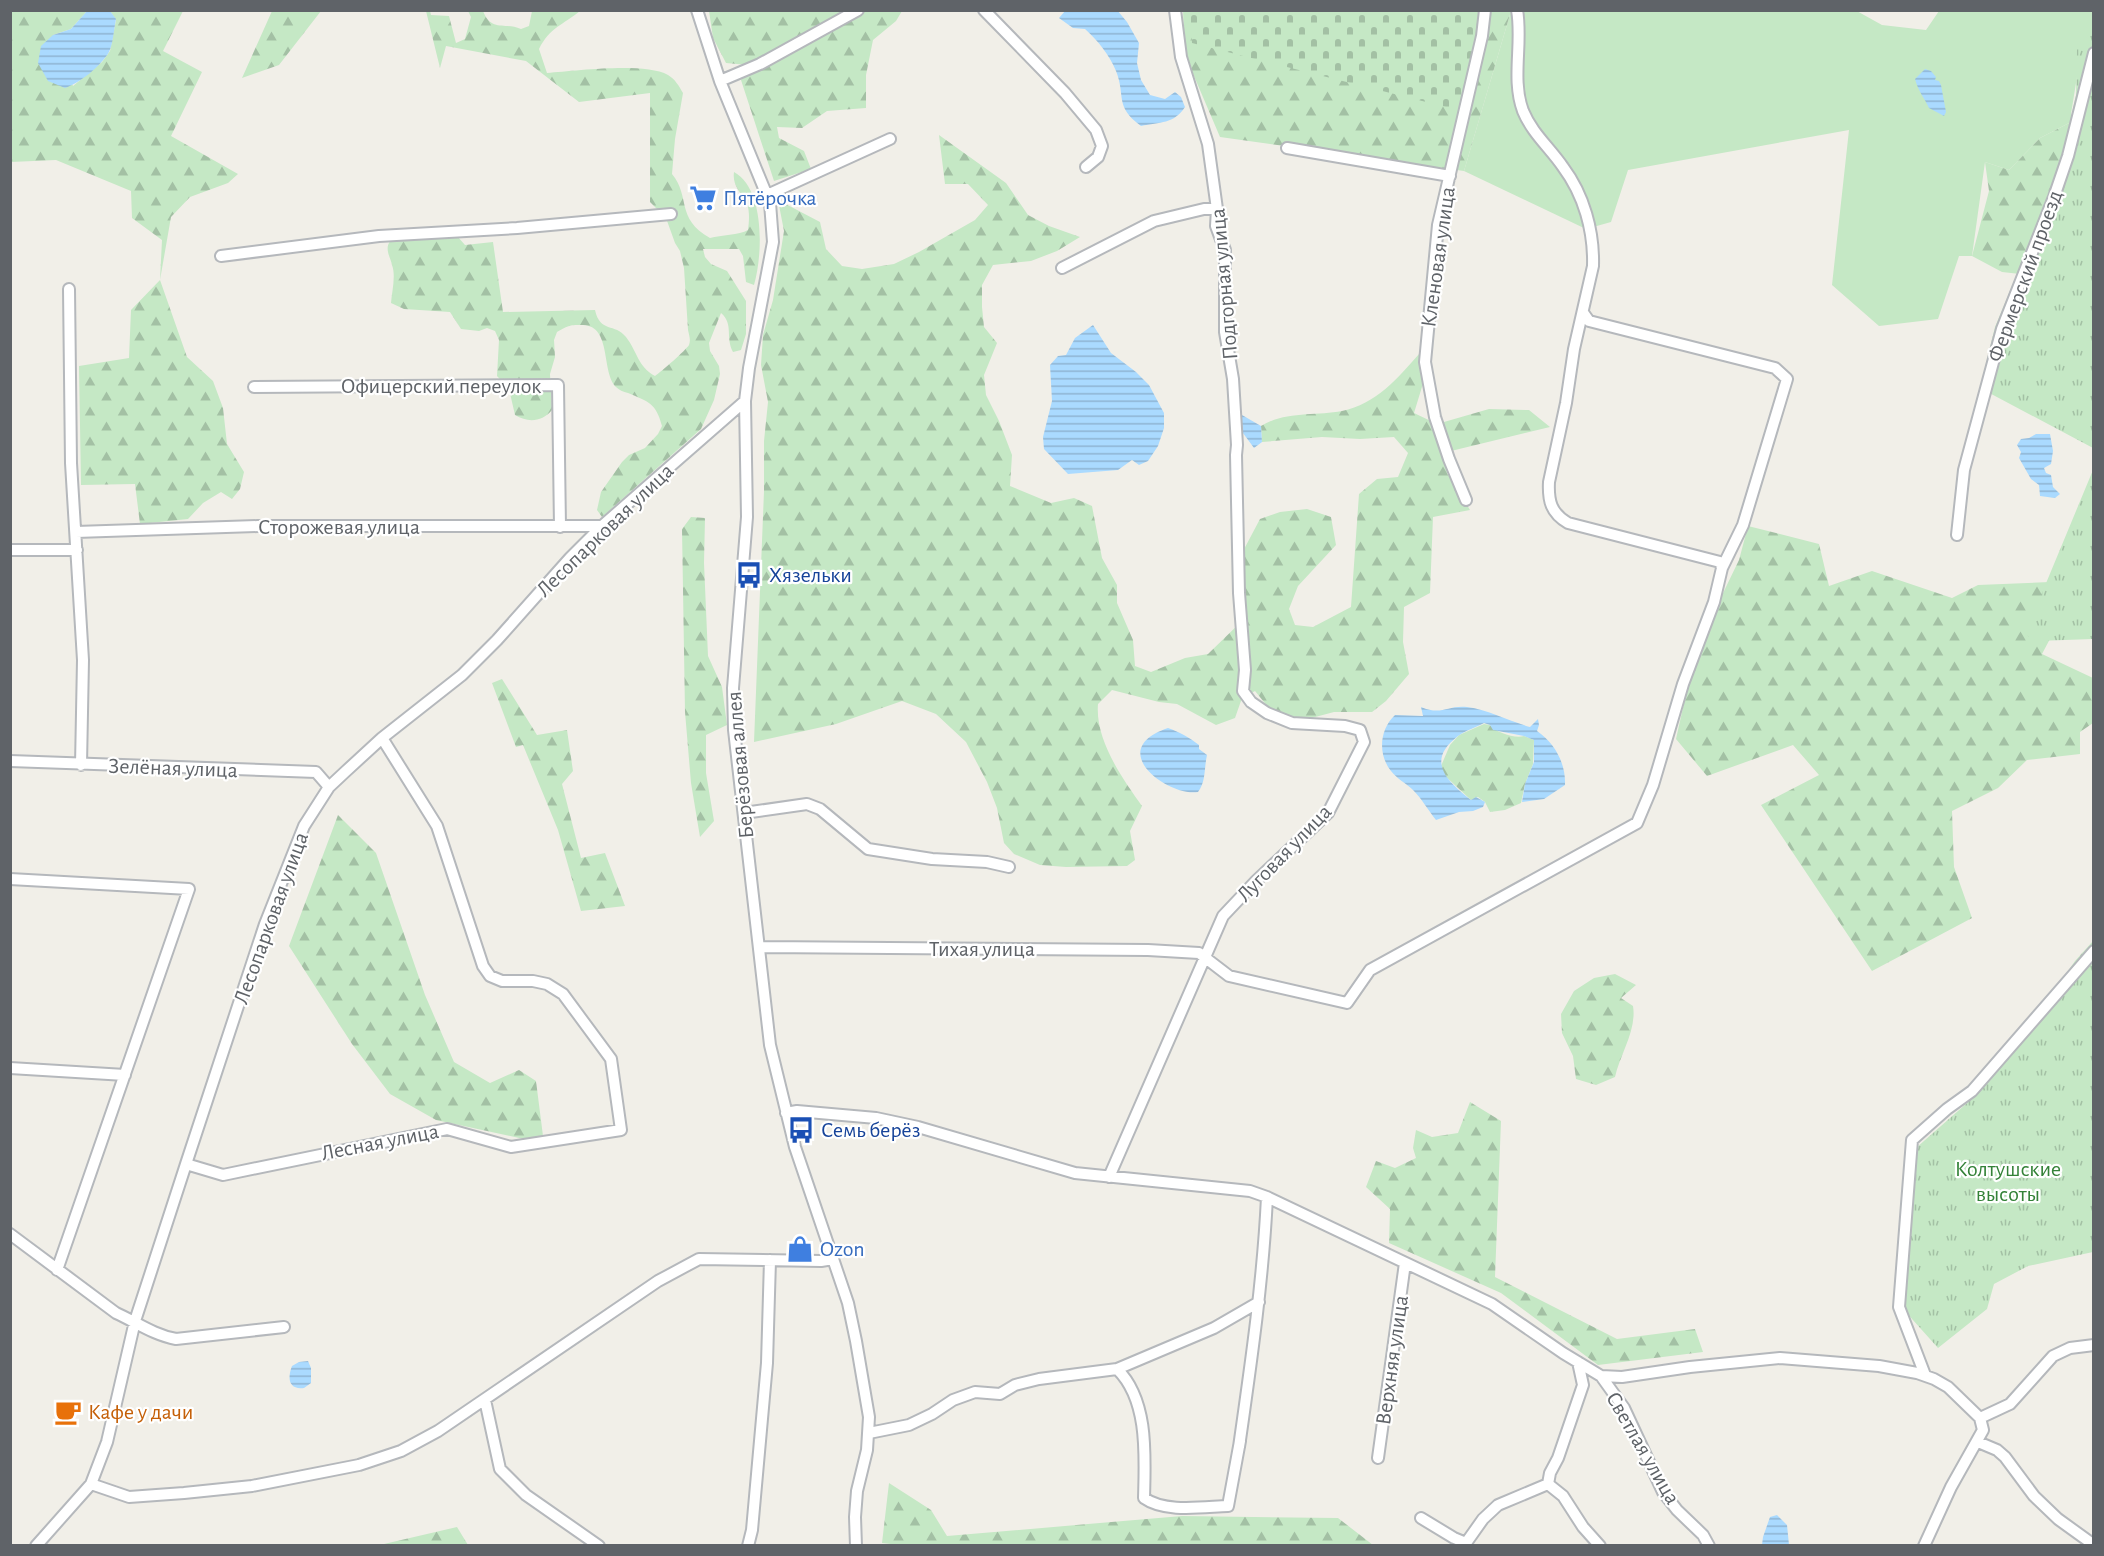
<svg xmlns="http://www.w3.org/2000/svg" width="2104" height="1556" font-family="'Alegreya Sans',sans-serif">
	<style>
		.grass { fill: #c5e8c5 }
		.forest { fill: url(#forest-firs) }
		.cemetery { fill: url(#cemetery-stones) }
		.park { fill: url(#park-tufts) }
		.water { fill: url(#water-rules) }
		.lines { fill: none; stroke-linecap: round; stroke-linejoin: round }
		.minor-casing { stroke: #b5b8bc; stroke-width: 14 }
		.minor { stroke: #fff; stroke-width: 10 }
		.labels { text-anchor: middle; dominant-baseline: central; stroke-width: 4.5; stroke-linejoin: round; paint-order: stroke }
		.shop-label { font-size: 22px; fill: #366cbe; stroke: #fff; text-anchor: start }
		.street-label { font-size: 22px; fill: #5f6368; stroke: #fff }
		.transit-label { font-size: 22px; fill: #164399; stroke: #fff; text-anchor: start }
		.park-label { font-size: 22px; fill: #348238; stroke: #fff }
		.food-label { font-size: 22px; fill: #c56008; stroke: #fff; text-anchor: start }
	</style>
	<defs>
		<pattern id="forest-firs" width="22" height="20" patternUnits="userSpaceOnUse" patternTransform="scale(1.5)"><rect width="22" height="20" fill="#c5e8c5"/><path d="M5 1l3.5 6h-7zM16 11l3.5 6h-7z" fill="#a3c0a4"/></pattern>
		<pattern id="cemetery-stones" width="16" height="16" patternUnits="userSpaceOnUse" patternTransform="scale(1.5)"><rect width="16" height="16" fill="#c5e8c5"/><path d="M2 7V4a2 2 0 0 1 4 0v3zM10 15v-3a2 2 0 0 1 4 0v3z" fill="#a3c0a4"/></pattern>
		<pattern id="park-tufts" width="24" height="20" patternUnits="userSpaceOnUse" patternTransform="scale(1.5)"><rect width="24" height="20" fill="#c5e8c5"/><path d="M3 7l-1-3M5 7V3M7 7l1-3M15 17l-1-3M17 17v-4M19 17l1-3" fill="none" stroke="#a3c0a4"/></pattern>
		<pattern id="water-rules" width="6" height="5" patternUnits="userSpaceOnUse" patternTransform="scale(1.5)"><rect width="6" height="5" fill="#aadaff"/><path d="M0 2.5h6" fill="none" stroke="#8eb4d2"/></pattern>
	</defs>
	<rect width="100%" height="100%" fill="#f1efe8"/>
	<path class="grass" d="M1855,10L1882,25L1926,30L1939,11H2093V24L2081,52L2071,114L2073,121L2040,138L2009,170L1985,162L1972,256H1959L1938,319L1879,326L1832,285L1849,130L1628,170L1611,222L1586,229L1464,171L1511,11Z"/>
	<path class="forest" d="M10,11H87L71,29L53,35L73,86L102,62L110,51L116,20L110,11H183L163,51L202,72L171,136L238,174L228,183L190,197L171,217L160,280L187,357L213,381L223,408L227,444L244,472L240,489L232,499L221,492L203,503L188,519L140,524L135,484L81,485L79,366L129,358L131,310L160,280L162,240L132,218L131,191L56,160L11,162Z
		M272,11H321L279,65L242,78Z
		M426,11H430L431,15L449,16L456,43L465,39L471,17L468,11H483C491,32 504,22 521,29L529,26L532,11H580C563,25 550,27 539,49L547,73C576,71 644,62 668,75C675,79 679,86 683,93L675,139L672,174C691,197 675,218 710,238C721,235 739,235 748,230C749,222 750,212 747,204C741,192 732,186 734,172C765,189 763,254 754,285L746,282L743,256L739,249H703L705,257L711,264L727,271L746,301V334L741,350L733,352C725,337 734,324 721,313L709,343L710,351L719,366L720,374L714,400L701,429L602,517L597,510L601,492L622,462L629,455L645,448L658,434L662,426C656,403 649,402 628,393C623,392 619,390 616,387C601,372 612,326 583,325C570,325 569,325 557,332L554,340L555,357L550,374L552,410C542,422 528,423 515,415L509,389L497,376L499,340L495,331L487,328L479,331L461,329L450,312L404,309L391,303C392,291 396,276 392,265C391,259 385,250 389,243C399,222 432,228 450,228L465,245L493,242L503,312L595,310C600,333 615,323 626,337C637,351 638,367 655,376C661,372 686,350 689,345C691,340 689,335 688,330L684,268L680,251L675,243L666,218L650,202V93L579,102L526,61L446,46L440,68Z
		M709,11H902L896,21L873,40L866,75V108L827,111L802,128L777,127L779,138L804,151L811,169L774,181L741,80L748,65L726,63L713,38Z
		M1183,11H1511L1464,171L1220,137L1185,55Z
		M2073,121L2094,139L2029,275L2002,272L1972,256L1989,191L1985,162L2009,170L2040,138Z
		M939,135L1006,183L1028,215L1049,226L1080,237L1057,251L1031,261L993,265L982,285V307L984,327L997,343L984,375L986,395L999,421L1012,455L1010,486L1051,503L1074,498L1092,506L1102,558L1117,585V603L1133,640L1135,666L1151,672L1185,658L1208,654L1244,619L1242,553L1260,519L1280,512L1307,509L1331,517L1336,545L1298,586L1289,609L1295,625L1313,627L1351,607L1359,494L1377,479L1398,477L1408,453L1394,437L1360,439L1322,437L1262,442L1261,426C1285,411 1316,416 1342,411C1376,404 1398,378 1419,354L1425,377L1414,413L1437,424L1489,409L1529,410L1550,427L1451,451L1447,473L1470,510L1433,517L1430,593L1404,607L1403,642L1409,674L1386,701L1372,712H1334L1304,720L1283,719L1268,707L1255,691L1242,698L1235,718L1216,725L1177,704L1159,702L1112,690L1098,704C1095,740 1122,778 1142,806L1130,831L1135,860L1127,866L1066,867L1040,865L1014,854L1004,843L997,808L987,782L966,742L936,714L902,701L836,724L754,742L764,491V441L768,402L761,365L763,335L773,300L784,231L778,200L820,222L826,249L842,266L862,269L894,264L919,252L975,220L988,205L968,184H945Z
		M691,517L705,518L704,563L708,656L722,687L727,725L706,735V773L714,821L700,837L691,783L685,712L682,529Z
		M1748,526L1819,544L1829,586L1872,571L1952,598L1978,585L2050,582L2071,599L2042,654L2093,678V723L2080,732V754L2027,760L1998,788L1952,811L1954,867L1972,918L1872,971L1761,805L1819,775L1793,745L1707,776L1676,739L1696,649L1739,560Z
		M502,679L537,735L567,730L573,771L562,784L581,858L605,853L625,906L581,911L558,830L523,745L516,747L492,683Z
		M1484,724L1490,725C1495,732 1515,739 1524,736L1534,740L1533,764L1525,784L1521,803L1505,810L1490,812L1485,802L1478,797L1471,800L1443,774L1441,766L1450,745L1459,735Z
		M338,815L376,853L425,995L454,1062L490,1083L519,1070L536,1081L543,1136L533,1141L436,1120L390,1094L352,1044L289,946Z
		M1615,974L1636,985L1621,998L1633,1006C1637,1030 1620,1054 1615,1077L1596,1085L1576,1079L1573,1056L1562,1033L1561,1014L1574,991L1594,978Z
		M1470,1102L1501,1121L1495,1277L1617,1339L1695,1329L1703,1352L1598,1365L1501,1293L1389,1243L1390,1209L1366,1187L1376,1161L1395,1168L1416,1158L1413,1148L1416,1130L1432,1137L1458,1133Z
		M889,1483L931,1510L947,1536L1182,1516L1338,1518L1373,1545L908,1546L882,1543Z
		M457,1527L468,1545L385,1546L384,1544Z"/>
	<path class="cemetery" d="M1190,11H1479L1462,111L1192,43Z"/>
	<path class="park" d="M2093,17V448L1980,388L1995,327L2034,233L2063,152L2076,95L2077,48Z
		M2093,470V639L2036,641L2025,634Z
		M2093,941V1252L2028,1266L1994,1284L1987,1309L1938,1348L1904,1310L1916,1148L1975,1096L2014,1048L2075,961Z"/>
	<path class="water" d="M1117,10L1127,22L1139,43L1137,63L1141,80L1150,95L1165,99L1175,92L1181,97L1185,107C1174,124 1160,122 1141,126C1114,106 1126,96 1116,71C1109,54 1098,41 1085,29L1073,28L1059,18L1065,11Z
		M87,11H110L116,19C114,29 113,44 109,52C101,66 80,83 65,88L48,81L38,63L41,46L53,35L71,29Z
		M1925,69L1931,71L1936,77L1935,80L1939,81L1941,85L1946,112L1944,116L1929,108C1925,99 1918,91 1915,79Z
		M1093,325L1111,353L1136,372L1149,385L1164,413V428L1158,446L1148,461L1139,465L1132,460L1118,470L1068,474L1044,449L1043,437L1052,401L1050,365L1058,356L1066,355L1075,338Z
		M1242,415L1261,426L1262,442L1254,448L1240,429Z
		M2036,434H2050L2053,451L2051,464L2044,468L2046,473L2051,475L2053,487L2060,494L2055,498L2040,496L2039,485L2031,479L2019,458L2021,452L2017,445L2021,439L2029,438Z
		M1421,707C1442,716 1447,705 1467,707C1489,710 1509,721 1530,727L1538,719L1539,725L1537,731C1555,743 1566,764 1565,785L1544,799L1522,802L1525,784L1534,762V740L1524,736L1493,730L1490,725L1484,723C1475,728 1466,730 1458,736C1425,761 1447,781 1471,800L1476,797L1485,802L1483,807L1473,811L1459,812L1436,820C1428,810 1422,799 1413,790C1406,783 1397,779 1391,771C1378,755 1379,730 1395,715L1423,716Z
		M1168,728C1179,732 1189,737 1199,745V749L1207,755C1204,768 1206,782 1198,792C1169,797 1103,750 1168,728Z
		M308,1361L311,1368V1383L304,1388C289,1390 287,1379 292,1366L299,1362Z
		M1777,1515L1787,1525L1789,1545H1762L1763,1537L1770,1517Z"/>
	<g class="lines">
		<defs>
			<path id="minor" d="M697,10L720,81L770,203L773,242L749,368L745,401L747,517L733,688L734,730L770,1045L795,1147L848,1303L856,1341L869,1417L867,1450L857,1491L855,1517L856,1546
				M984,10L1065,93L1096,130L1102,146L1098,157L1086,167
				M720,81L760,64L858,10
				M1287,148L1450,176
				M767,195L890,139
				M221,256L379,236L517,228L671,214
				M1062,268L1154,221L1204,209H1217
				M69,289L71,463L83,660L81,765
				M1584,314L1589,321L1775,368L1787,379L1743,525L1722,568
				M254,387L558,385L560,527
				M1466,500L1449,459L1435,417L1425,362L1438,225L1482,36L1485,10
				M76,532L258,526H602
				M1957,535L1964,470L2002,329L2054,197L2068,156L2094,53
				M10,550H77
				M10,761L316,772L329,787
				M744,813L807,804L820,809L868,849L932,859L987,862L1009,867
				M10,879L189,889L57,1270
				M759,947L1148,950L1199,953L1229,976L1347,1003L1370,970L1637,823L1653,785L1683,684L1714,602L1722,568L1720,562L1568,523C1551,513 1548,501 1549,482L1566,403L1574,349L1593,266C1594,231 1584,195 1563,167C1550,148 1532,133 1523,111C1511,79 1523,43 1517,10
				M10,1068L125,1075
				M786,1113L797,1111L876,1118L918,1127L1075,1173L1250,1191L1267,1197L1492,1304L1563,1353L1601,1376L1622,1377L1690,1367L1780,1358L1879,1366L1917,1373L1934,1379L1948,1387L1980,1418L1983,1430L1951,1487L1924,1546
				M186,1164L223,1175L447,1129L511,1147L621,1130L611,1059L563,994L547,984L533,981H502L490,976L483,966L437,826L382,738
				M1109,1177L1223,916L1256,881L1328,813L1364,742L1360,730L1345,726L1292,723L1267,713L1251,702L1243,691L1245,670L1239,593L1236,455L1237,445L1233,379L1225,332V250L1216,226L1217,209L1208,144L1181,57L1175,10
				M10,1234L116,1313C136,1322 154,1335 176,1339L284,1327
				M1117,1369C1149,1400 1145,1457 1144,1498C1165,1513 1202,1507 1228,1506L1240,1441
				M1925,1375L1899,1307L1912,1140L1947,1109L1972,1091L2094,951
				M1601,1376L1624,1408L1663,1492L1677,1510L1703,1535L1709,1546
				M485,1400L500,1469L526,1495L599,1546
				M1980,1418L2010,1404L2053,1356L2070,1348L2094,1345
				M869,1433L909,1425L932,1414L953,1400L975,1392L1000,1394L1015,1385L1039,1379L1117,1369L1214,1328L1259,1302
				M1978,1442L1997,1450L2005,1457L2034,1496L2058,1519L2094,1545
				M1239,1447C1251,1363 1263,1281 1267,1197
				M1378,1458L1405,1263
				M91,1484L129,1497L184,1493L252,1486L359,1465L401,1451L438,1431L658,1281L699,1259L821,1261L833,1259
				M1548,1484L1550,1473L1558,1458L1583,1385L1578,1362
				M1548,1484L1563,1496L1583,1527L1600,1546
				M1421,1518L1454,1538L1466,1543L1483,1519L1498,1505L1548,1484
				M36,1546L91,1484L107,1442L135,1321L186,1164L265,924L304,826L329,787L345,772L382,738L462,675L497,640L570,558L602,526L745,401
				M748,1546L752,1530L767,1363L770,1260"/>
		</defs>
		<use href="#minor" class="minor-casing"/>
		<use href="#minor" class="minor"/>
	</g>
	<defs>
		<symbol id="supermarket-bare" viewBox="-9 -9 18 18"><path d="M-6-5.5h2.5l.6 2H6L4.5 2H-2.5L-4.4-4H-6ZM-1.5 3.2a1.3 1.3 0 1 0 .1 0ZM3 3.2a1.3 1.3 0 1 0 .1 0Z" fill="#3f7fe0" stroke="#fff" stroke-width="2.5" paint-order="stroke"/></symbol>
		<symbol id="bus-bare" viewBox="-9 -9 18 18"><path d="M-5-6H5V4H4V6H2V4H-2V6H-4V4H-5ZM-3.5-4V0h7V-4ZM-3.5 1.2v1.5H-2V1.2ZM2 1.2v1.5H3.5V1.2Z" fill="#1a4fb4" stroke="#fff" stroke-width="2.5" paint-order="stroke"/></symbol>
		<symbol id="shop-bare" viewBox="-9 -9 18 18"><path d="M-5-2.5h2.3a2.7 3.5 0 0 1 5.4 0H5L5.5 6h-11ZM-1.5-2.5h3a1.5 2.3 0 0 0-3 0Z" fill="#3f7fe0" stroke="#fff" stroke-width="2.5" paint-order="stroke"/></symbol>
		<symbol id="cafe-bare" viewBox="-9 -9 18 18"><path d="M-5.5-4.5H6V0H3Q3 3.5 0 3.5H-2.5Q-5.5 3.5-5.5 0ZM3-3.2v2h1.7v-2ZM-6 4.5H4V6H-6Z" fill="#e8710a" stroke="#fff" stroke-width="2.5" paint-order="stroke"/></symbol>
	</defs>
	<g fill-rule="evenodd">
		<use href="#supermarket-bare" x="684" y="179" width="38" height="38"/>
		<use href="#bus-bare" x="730" y="556" width="38" height="38"/>
		<use href="#bus-bare" x="782" y="1111" width="38" height="38"/>
		<use href="#shop-bare" x="781" y="1230" width="38" height="38"/>
		<use href="#cafe-bare" x="49" y="1393" width="38" height="38"/>
	</g>
	<g class="labels">
		<g class="shop-label">
			<text x="723" y="198">Пятёрочка</text>
			<text x="820" y="1249">Ozon</text>
		</g>
		<g class="street-label">
			<text transform="translate(1438 257) rotate(-82)">Кленовая улица</text>
			<text transform="translate(2025 276) rotate(-70)">Фермерский проезд</text>
			<text transform="translate(1224 284) rotate(-95)">Подгорная улица</text>
			<text x="441" y="386">Офицерский переулок</text>
			<text x="339" y="527">Сторожевая улица</text>
			<text transform="translate(605 530) rotate(-44)">Лесопарковая улица</text>
			<text transform="translate(740 765) rotate(-95)">Берёзовая аллея</text>
			<text transform="translate(173 768) rotate(2)">Зелёная улица</text>
			<text transform="translate(1284 853) rotate(-46)">Луговая улица</text>
			<text transform="translate(271 918) rotate(-70)">Лесопарковая улица</text>
			<text x="982" y="949">Тихая улица</text>
			<text transform="translate(380 1142) rotate(-11)">Лесная улица</text>
			<text transform="translate(1392 1360) rotate(-82)">Верхняя улица</text>
			<text transform="translate(1643 1448) rotate(60)">Светлая улица</text>
		</g>
		<g class="transit-label">
			<text x="769" y="575">Хязельки</text>
			<text x="821" y="1130">Семь берёз</text>
		</g>
		<g class="park-label">
			<text x="2008" y="1169">Колтушские<tspan x="2008" dy="25">высоты</tspan></text>
		</g>
		<g class="food-label">
			<text x="88" y="1412">Кафе у дачи</text>
		</g>
	</g>
	<rect width="2104" height="1556" fill="none" stroke="#5f6368" stroke-width="24"/>
</svg>
